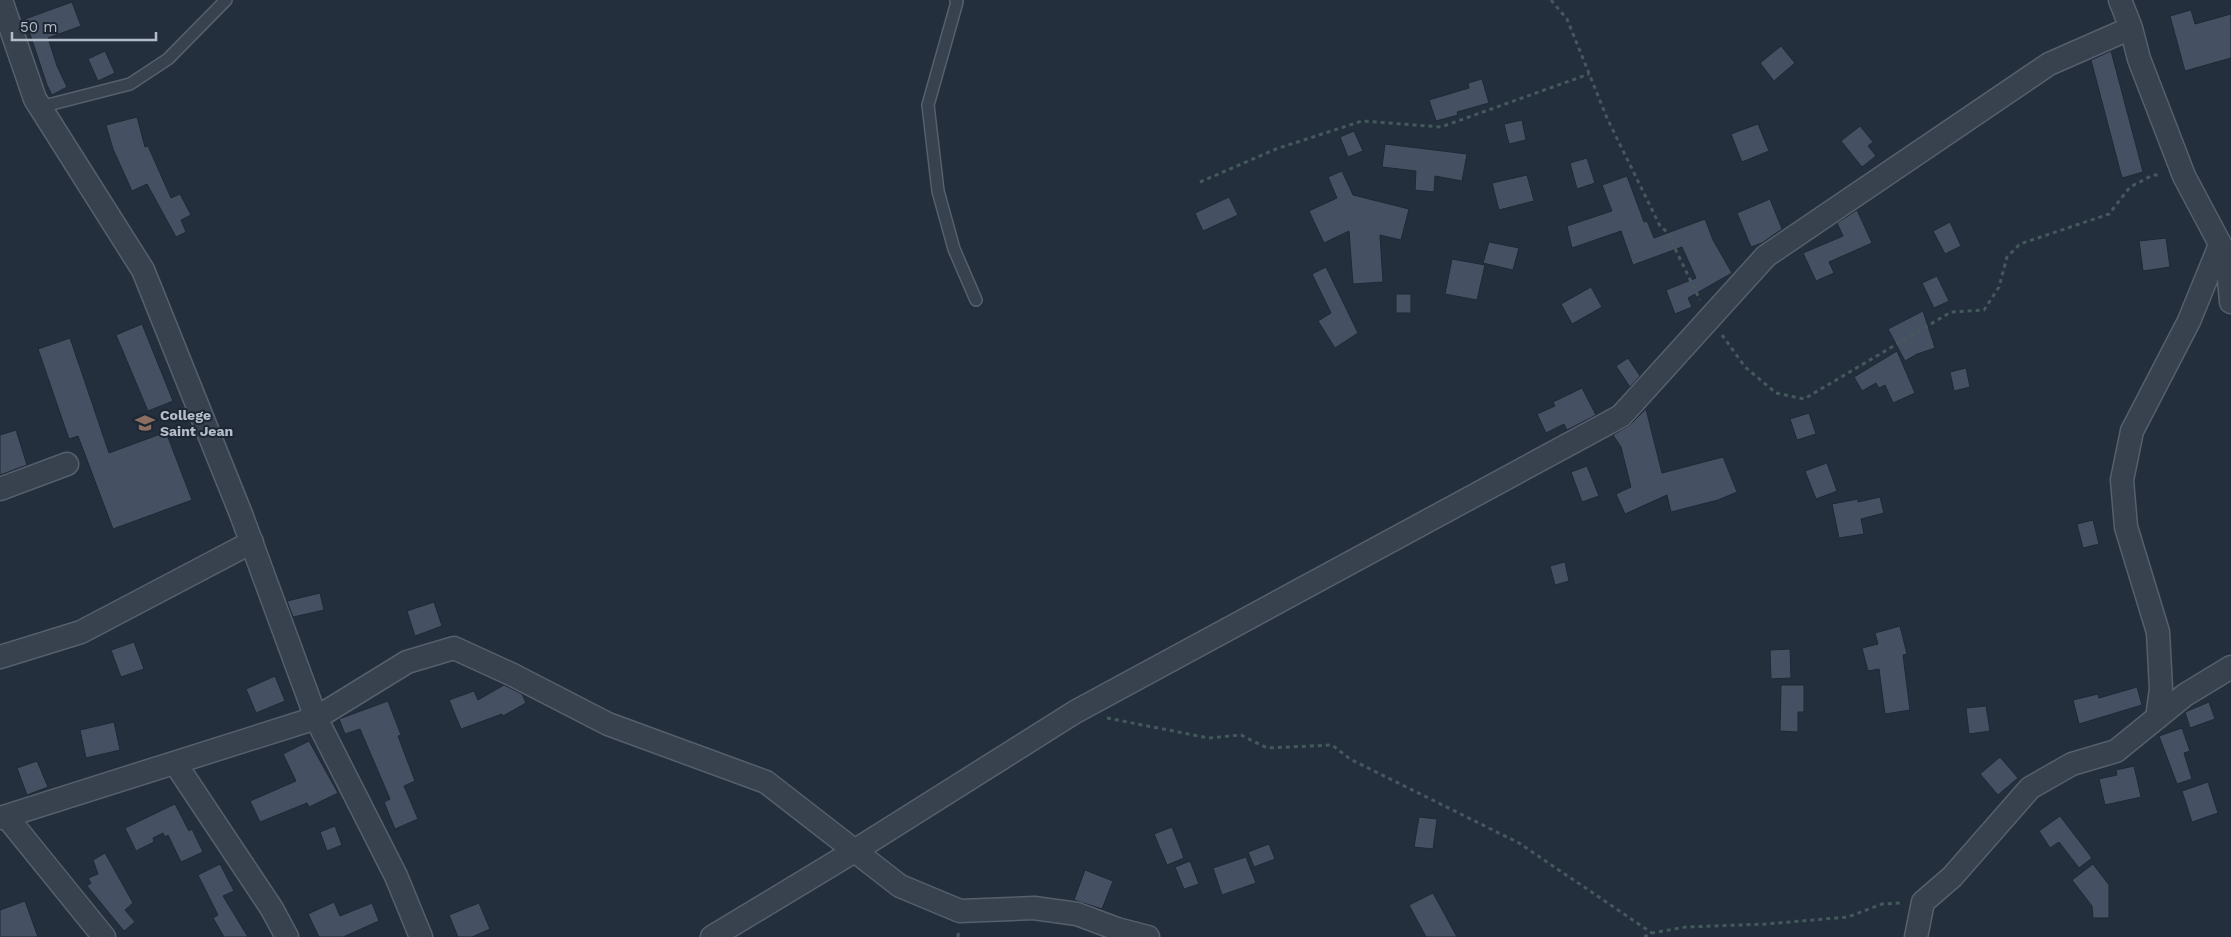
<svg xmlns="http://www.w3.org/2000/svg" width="2231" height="937" font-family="'Work Sans',sans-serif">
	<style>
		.building { fill: #455162; stroke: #1f2835 }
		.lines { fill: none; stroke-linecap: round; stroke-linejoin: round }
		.service-casing { stroke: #565f6c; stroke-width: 14 }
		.minor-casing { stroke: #565f6c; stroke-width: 25 }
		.path { stroke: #44595c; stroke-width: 3; stroke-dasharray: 4 4; stroke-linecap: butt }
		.service { stroke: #38414e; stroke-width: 11 }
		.minor { stroke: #38414e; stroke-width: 22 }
		.labels { text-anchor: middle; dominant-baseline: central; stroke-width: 4; stroke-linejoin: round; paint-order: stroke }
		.poi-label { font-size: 14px; font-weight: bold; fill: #b4bcc9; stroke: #1d2633; text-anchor: start }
	</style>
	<rect width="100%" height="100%" fill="#242f3e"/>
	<path class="building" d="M72,2L81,26L48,38L57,66L67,87L52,95L47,85L25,19Z
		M2191,10L2195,24L2231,14V58L2185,71L2170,16Z
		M1781,46L1795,63L1774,81L1760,63Z
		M105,51L115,73L98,81L88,59Z
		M2111,51L2143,172L2122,178L2091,60Z
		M1482,79L1489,103L1457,112L1458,115L1436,121L1429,100L1469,88L1468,83Z
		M137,117L145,147L148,146L171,198L180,194L191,215L181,220L186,232L176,237L147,184L132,191L113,149L106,125Z
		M1522,120L1526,140L1509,144L1504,124Z
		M1758,124L1769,151L1742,162L1731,134Z
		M1860,126L1873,142L1868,146L1876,156L1862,167L1841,141Z
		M1354,131L1363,151L1348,157L1340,137Z
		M1385,144L1467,154L1462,181L1435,176L1434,192L1415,190L1416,171L1382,167Z
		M1587,158L1595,183L1577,189L1570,163Z
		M1342,171L1353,195L1409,209L1401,240L1380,235L1383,282L1353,284L1349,231L1324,243L1309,211L1337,198L1328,177Z
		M1527,175L1534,201L1499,210L1492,183Z
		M1627,176L1644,222L1647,221L1654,238L1705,219L1713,240L1732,273L1688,298L1692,307L1675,314L1666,290L1696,278L1682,247L1633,265L1621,231L1572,248L1567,226L1612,211L1602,185Z
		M1229,197L1238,215L1203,231L1195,213Z
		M1770,199L1782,229L1762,243L1751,247L1737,213Z
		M1857,210L1872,243L1829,262L1834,273L1816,281L1803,253L1843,236L1837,223Z
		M1950,222L1961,246L1945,254L1933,231Z
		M2166,238L2170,267L2143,271L2139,241Z
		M1489,242L1519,248L1513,270L1483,263Z
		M1452,259L1485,265L1477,300L1445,294Z
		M1326,267L1358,333L1335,348L1318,321L1331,313L1312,274Z
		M1937,276L1949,301L1934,308L1922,283Z
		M1591,287L1602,307L1572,324L1561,304Z
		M1396,294H1411V313H1396Z
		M1923,311L1935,348L1917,354L1905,361L1888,329Z
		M142,324L173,401L148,411L116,335Z
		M70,338L109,453L166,432L192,500L113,529L78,436L69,439L38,349Z
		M1897,351L1915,393L1893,403L1885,385L1879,388L1876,383L1862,391L1854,377Z
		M1628,358L1640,376L1630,387L1616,366Z
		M1966,368L1970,387L1954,391L1950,372Z
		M1582,388L1596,415L1567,430L1564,424L1546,433L1537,414L1555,406L1553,402Z
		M1646,409L1662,473L1723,457L1737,492L1718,500L1671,512L1667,495L1625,514L1616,494L1631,487L1621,447L1613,435L1630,425Z
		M1809,413L1816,434L1797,440L1790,419Z
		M16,430L27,465L0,475V435Z
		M1827,463L1837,491L1816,499L1805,471Z
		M1587,466L1599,496L1582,502L1571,472Z
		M1880,497L1884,513L1861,519L1864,534L1839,538L1832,504L1858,499V502Z
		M2093,520L2099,544L2083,548L2077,524Z
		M1565,562L1569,581L1555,585L1550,566Z
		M320,593L324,610L293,617L287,601Z
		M434,602L442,626L415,636L407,611Z
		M1900,626L1907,654L1903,655L1910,710L1885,714L1879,669L1868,671L1862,648L1878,644L1875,633Z
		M134,642L144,669L121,677L111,650Z
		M1790,649L1791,678L1771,679L1770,650Z
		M275,676L285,701L256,713L246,689Z
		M504,685L522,694L526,703L503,716L502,714L461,729L449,700L474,691L478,700Z
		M1781,685H1804V712H1798V732L1780,731Z
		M2137,687L2142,705L2079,724L2073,700L2098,694L2099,698Z
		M388,701L401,735L398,736L415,781L404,786L418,819L395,829L384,802L390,799L360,729L345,734L339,719Z
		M2209,702L2215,719L2190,728L2185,712Z
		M1986,706L1990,731L1969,734L1966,708Z
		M114,722L120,750L86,758L80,730Z
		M2182,728L2190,751L2184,753L2192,779L2177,784L2159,736Z
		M309,741L338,793L309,807L307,803L260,822L250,801L296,781L283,754Z
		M2000,757L2018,778L1998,795L1980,774Z
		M37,761L48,787L27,795L17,768Z
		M2134,766L2141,797L2105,805L2099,779L2117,775L2116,770Z
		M2208,782L2218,813L2192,822L2182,791Z
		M175,804L189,831L192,829L203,852L181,862L168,835L165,837L163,833L153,838L154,842L136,851L125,828Z
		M2060,816L2092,858L2079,868L2059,842L2050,848L2039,831Z
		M1419,817L1437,819L1433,849L1414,847Z
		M335,826L342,845L327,851L320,832Z
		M1172,827L1184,858L1167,865L1154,834Z
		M1269,844L1275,859L1254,867L1248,852Z
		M105,853L133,903L125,910L135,922L124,931L87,886L91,883L88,878L98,874L93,860Z
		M1246,857L1256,883L1222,895L1213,868Z
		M1190,861L1199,884L1184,889L1175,867Z
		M220,864L234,891L223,896L248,937H224L213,918L218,915L198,875Z
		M2093,864L2109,885V918H2093L2092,906L2072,880Z
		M1085,870L1113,881L1102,909L1074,900Z
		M1433,893L1457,937H1426L1409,905Z
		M25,901L38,937H0V910Z
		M334,902L340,916L372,903L379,921L343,937H319L308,914Z
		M479,903L490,929L472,937H458L449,915Z"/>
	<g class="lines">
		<defs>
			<path id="service" d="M956,0L957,2L928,105L938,191L954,249L976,300
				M40,107L130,84L168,59L226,0"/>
			<path id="minor" d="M1,0L35,99L143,270L241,514L316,718L396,876L421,937
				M2131,28L2139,59L2184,176L2227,257L2231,302
				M0,489L67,464
				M0,657L81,632L252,542
				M2157,718L2161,689L2158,632L2126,527L2122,480L2132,431L2189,321L2220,245
				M175,763L272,909L287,937
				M6,816L104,937
				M0,818L316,718L407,662L454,648L513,675L608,724L766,782L900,886L960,911L1034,908L1077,914L1117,929L1148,937
				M712,937L856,850L1075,712L1621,416L1766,256L2049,64L2131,28L2120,0
				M1916,937L1923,902L1952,877L2030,788L2072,764L2116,751L2185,695L2231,667"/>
		</defs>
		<use href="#service" class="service-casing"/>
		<use href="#minor" class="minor-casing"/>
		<path class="path" d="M1551,0L1567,19L1607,118L1660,226L1667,232L1700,300
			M1200,182L1276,149L1362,121L1441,127L1589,74
			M1722,335L1745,367L1776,393L1804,399L1951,312L1984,310L1999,287L2007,257L2020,244L2109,214L2130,187L2153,175H2161
			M1107,718L1209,738L1241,735L1267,748L1332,745L1350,759L1519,843L1652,933
			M958,937L959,929
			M1644,937L1652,933L1686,927L1766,924L1848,917L1882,904L1902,903"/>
		<use href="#service" class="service"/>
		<use href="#minor" class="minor"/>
	</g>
	<defs>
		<symbol id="school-bare" viewBox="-9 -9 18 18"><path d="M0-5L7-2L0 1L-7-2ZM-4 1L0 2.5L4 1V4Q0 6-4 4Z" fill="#8d6e63" stroke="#1d2633" stroke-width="2.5" paint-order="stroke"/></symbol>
	</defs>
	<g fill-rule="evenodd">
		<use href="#school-bare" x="131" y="409" width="28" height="28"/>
	</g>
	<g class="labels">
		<g class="poi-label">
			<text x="160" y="415">College<tspan x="160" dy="16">Saint Jean</tspan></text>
		</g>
	</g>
	<path d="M12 32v8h144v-8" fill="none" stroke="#b4bcc9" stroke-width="2.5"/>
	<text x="20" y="32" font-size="15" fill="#b4bcc9" stroke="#1d2633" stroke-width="4" paint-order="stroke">50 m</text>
</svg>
